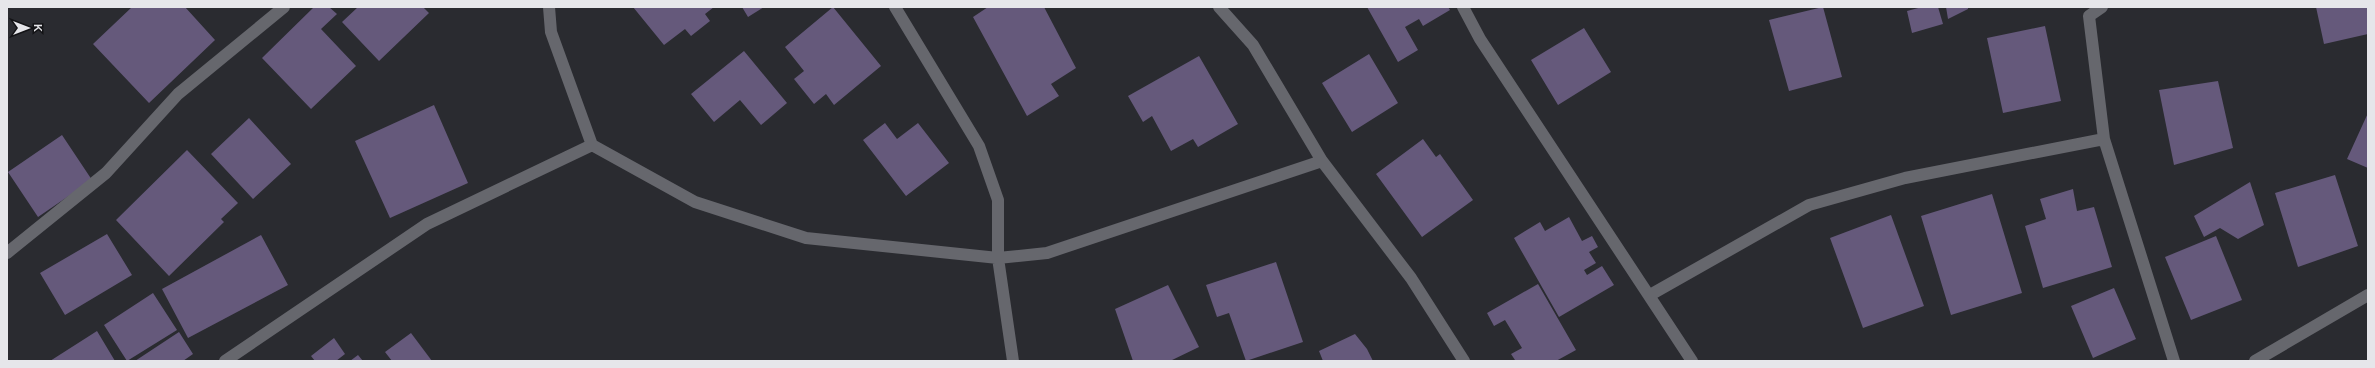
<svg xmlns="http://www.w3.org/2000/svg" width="2375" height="368" font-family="Helvetica,sans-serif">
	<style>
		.building { fill: #65597b }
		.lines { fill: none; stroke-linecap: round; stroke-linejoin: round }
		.minor { stroke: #66676d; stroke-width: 12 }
	</style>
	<rect width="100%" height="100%" fill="#2a2b30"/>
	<path class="building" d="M132,7H185L215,40L149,103L93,44Z
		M314,7H329L337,14L321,29L356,66L311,109L262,58Z
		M358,7H423L429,13L379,61L342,22Z
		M633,7H714L705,14L710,21L691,36L685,29L664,45Z
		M742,7H764L748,17Z
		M833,7L881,66L834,105L826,94L814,104L794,79L804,71L785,47Z
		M988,7H1044L1076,68L1051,84L1059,96L1027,116L973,17Z
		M1367,7H1448L1450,10L1423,26L1419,19L1405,27L1418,50L1398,62Z
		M1823,7L1842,77L1789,91L1769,20Z
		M1922,7H1938L1943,24L1912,33L1907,11Z
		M1946,7H1968V9L1948,19Z
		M2316,7H2368V34L2324,44Z
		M2045,26L2061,101L2003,113L1987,38Z
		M1584,28L1611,72L1558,105L1531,60Z
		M744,51L787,103L761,125L740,100L714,122L691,94Z
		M1369,54L1398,103L1352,132L1322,83Z
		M1199,56L1238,124L1198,147L1193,139L1171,151L1152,116L1143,122L1128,96Z
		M2218,81L2233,148L2174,165L2159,90Z
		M434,105L468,183L390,218L355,141Z
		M2368,113V168L2347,159Z
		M249,118L291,164L253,199L211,154Z
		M885,123L897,139L918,123L949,163L906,196L863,140Z
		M62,135L92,180L38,217L8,172Z
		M1423,139L1436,157L1440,154L1473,200L1422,237L1376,174Z
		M187,150L238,203L221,219L224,222L169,276L116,220Z
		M2335,175L2358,246L2298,267L2275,193Z
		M2250,182L2264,225L2238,239L2220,228L2204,237L2194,216Z
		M2073,189L2077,211L2094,207L2112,267L2043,288L2025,226L2046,219L2040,199Z
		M1992,194L2022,293L1951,315L1921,216Z
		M1891,215L1924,306L1863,328L1830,238Z
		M1569,217L1582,241L1592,236L1598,247L1589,252L1596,263L1584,270L1587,275L1602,266L1614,285L1559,317L1514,238L1540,222L1545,231Z
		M107,234L132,275L65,315L40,273Z
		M261,235L288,285L188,338L162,289Z
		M2216,236L2242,300L2191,320L2165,257Z
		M1276,262L1303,342L1246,361L1229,313L1217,317L1206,285Z
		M1538,284L1576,350L1556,361H1513L1515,360L1511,354L1522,348L1505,320L1494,326L1487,313Z
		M1168,285L1199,347L1170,361H1133L1115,309Z
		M2114,288L2136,339L2093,358L2071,306Z
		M153,293L177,330L127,361L104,325Z
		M97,331L115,361H50Z
		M179,332L193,354L183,361H135Z
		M411,333L432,361H392L385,352Z
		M1355,334L1367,349L1373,361H1323L1319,351Z
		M334,338L345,354L336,361H315L311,356Z
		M358,355L363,361H350Z"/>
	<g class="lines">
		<path class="minor" d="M549,7L551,32L592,145L695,202L806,238L998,258L1047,253L1322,161
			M895,7L979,146L998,200V258L1013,361
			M1219,7L1253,45L1322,161L1411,278L1464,361
			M1463,7L1480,39L1692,361
			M2102,7L2089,16L2104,139L2174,361
			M7,253L106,173L178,94L284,7
			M1650,295L1809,205L1905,178L2104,139
			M225,361L427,224L592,145
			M2255,361L2368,295"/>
	</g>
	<rect width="2375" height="368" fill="none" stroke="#e6e6ea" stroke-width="16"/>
	<g transform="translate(28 28) rotate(90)" stroke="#131316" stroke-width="3" paint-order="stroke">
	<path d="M0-3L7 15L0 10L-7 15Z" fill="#e6e6ea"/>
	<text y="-6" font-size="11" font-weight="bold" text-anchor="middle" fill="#e6e6ea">K</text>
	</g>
</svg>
